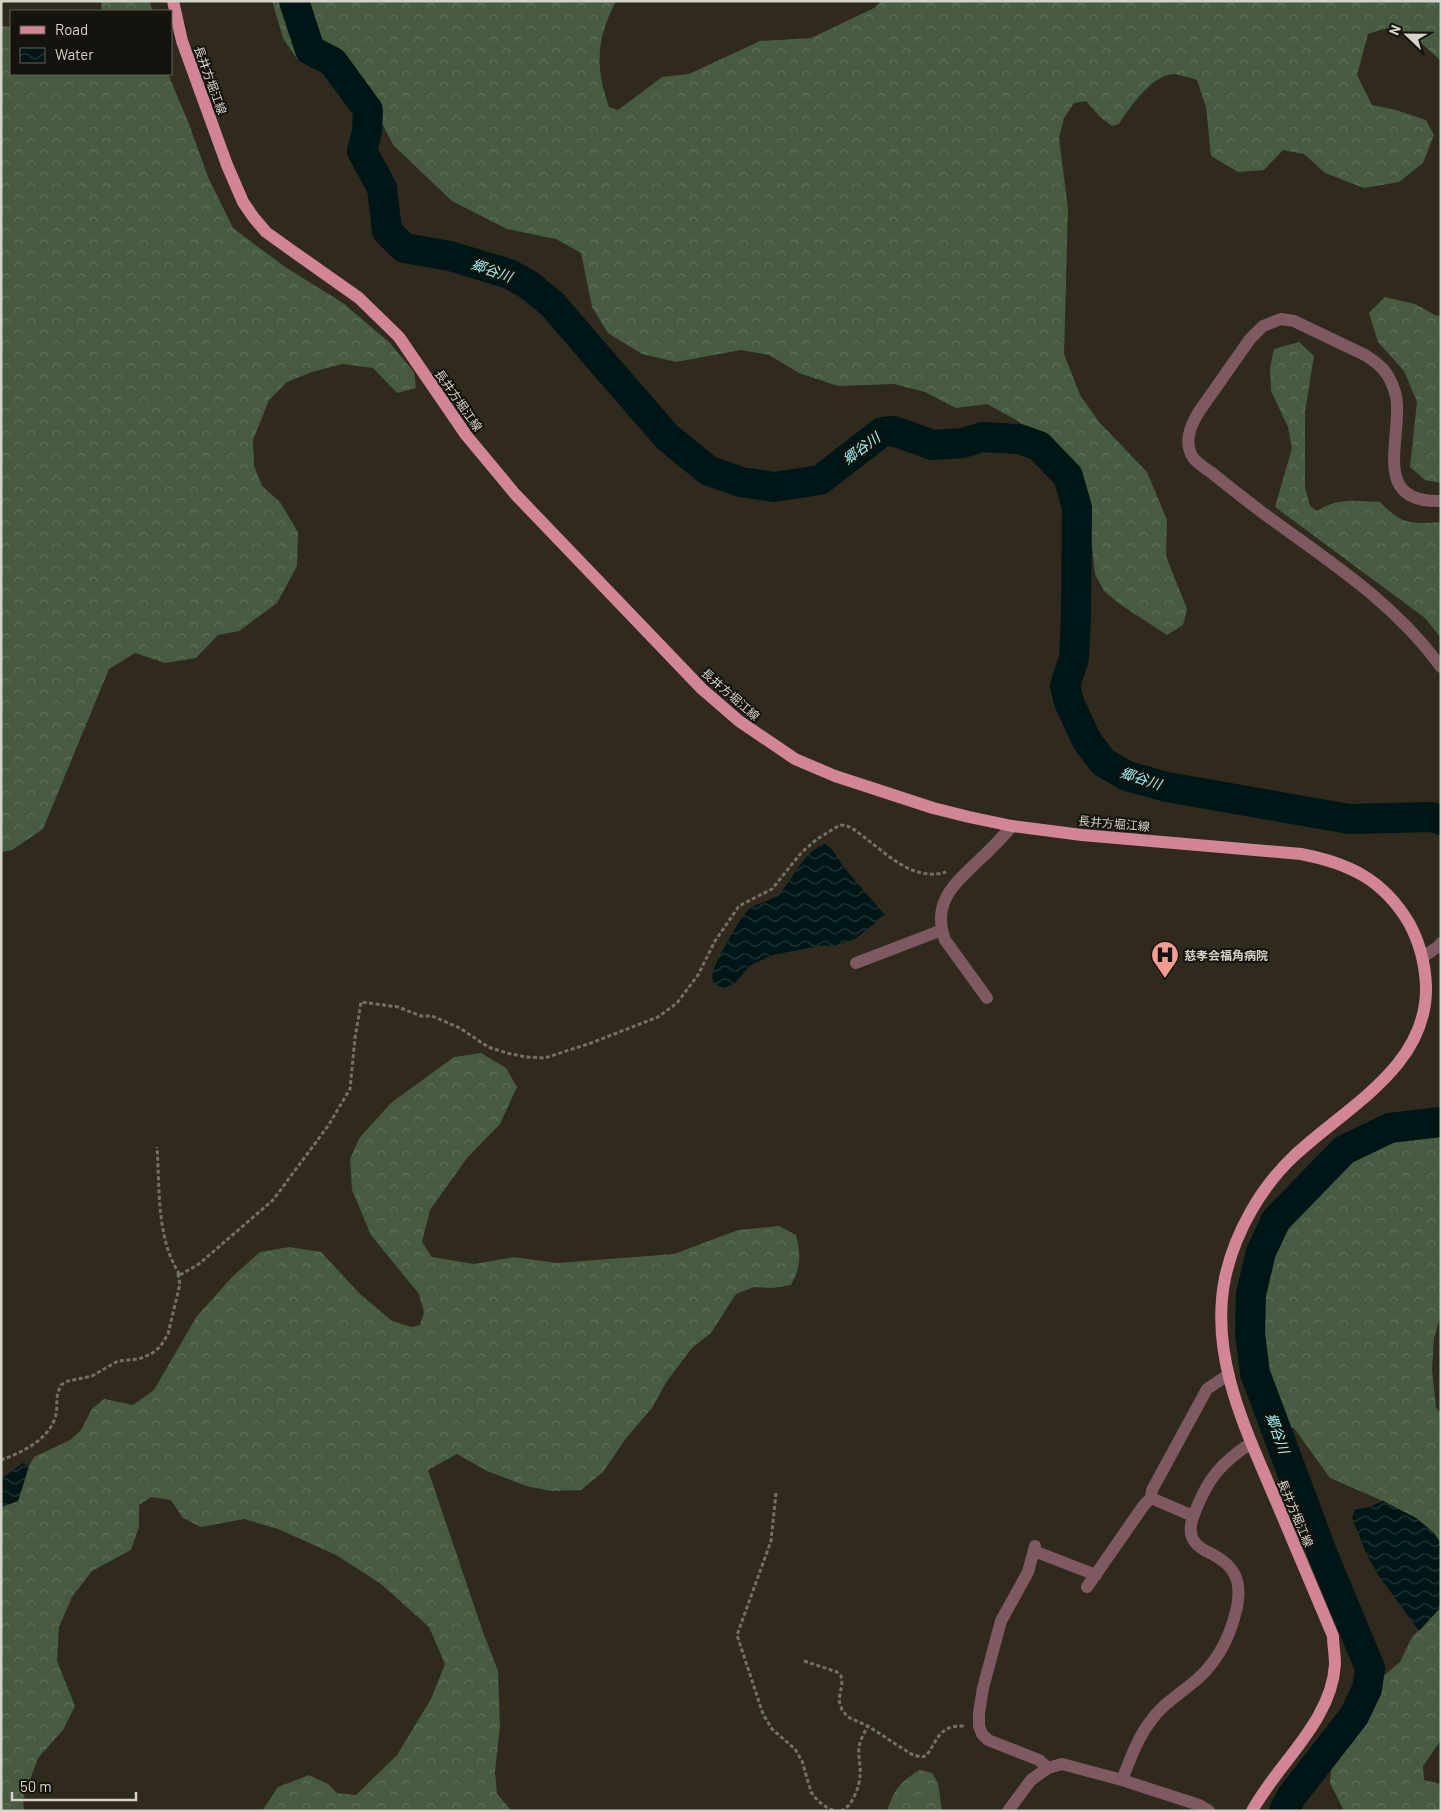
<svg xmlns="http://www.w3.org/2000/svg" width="1442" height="1812" font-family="Barlow,'Noto Sans JP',sans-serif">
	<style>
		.forest { fill: url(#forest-crowns) }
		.water { fill: url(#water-waves) }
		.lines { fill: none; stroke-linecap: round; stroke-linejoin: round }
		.river { stroke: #001616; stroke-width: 30 }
		.path { stroke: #747065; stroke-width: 3; stroke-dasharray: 4 2.5; stroke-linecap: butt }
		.minor { stroke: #7f5960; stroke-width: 12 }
		.major { stroke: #d28695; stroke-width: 12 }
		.labels { text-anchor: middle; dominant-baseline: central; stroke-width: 4; stroke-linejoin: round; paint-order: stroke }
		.street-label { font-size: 12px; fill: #d6d3cb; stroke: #15130d }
		.poi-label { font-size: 12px; font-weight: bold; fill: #d6d3cb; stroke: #15130d; text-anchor: start }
		.water-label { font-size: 14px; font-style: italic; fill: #a1f5f6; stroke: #15130d }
	</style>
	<defs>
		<pattern id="forest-crowns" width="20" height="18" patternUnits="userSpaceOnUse" patternTransform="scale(1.25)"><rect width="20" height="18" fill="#465b3f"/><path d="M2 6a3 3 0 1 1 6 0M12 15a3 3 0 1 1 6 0" fill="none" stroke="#607259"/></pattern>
		<pattern id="water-waves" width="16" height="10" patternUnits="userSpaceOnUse" patternTransform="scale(1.25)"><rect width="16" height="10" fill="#001616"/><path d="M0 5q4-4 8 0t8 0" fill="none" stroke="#243737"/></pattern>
	</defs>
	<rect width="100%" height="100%" fill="#2f2a1d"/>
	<path class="forest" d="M101,1H150L152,11H102Z
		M272,1H616C596,40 595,66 609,107L618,110L662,77L689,74L760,41L811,38L874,8L882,1H1441V61L1410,33L1387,28L1368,34L1357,75L1372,105L1396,110L1426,120L1434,135L1423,163L1399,182L1364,188L1325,173L1304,154L1283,150L1264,170L1238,172L1211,156L1206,107L1197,80C1190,78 1181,75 1174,74C1153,74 1129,108 1119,124L1112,126L1100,117L1086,101L1074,103L1064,118L1059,138L1068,209L1064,354L1080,395L1099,422L1147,472L1167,520L1166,556L1187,609L1183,625L1167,635L1121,605L1104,591L1095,574L1086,491L1076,468L1018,421L987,404L956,408L925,392L894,384L838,386L799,373L769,355L741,350L676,362L642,354L608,333L592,307L581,253L556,239L507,229L452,201L394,146L379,118L326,75L297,59L283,38Z
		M1,26L11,27V74H168L189,124L208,177L233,228L285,267L343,303L389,342L414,372L416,388L397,393L373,368L342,364L312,372L287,382L269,400L253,440L254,466L262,486L280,502L298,532L297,566L277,603L239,631L218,635L196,658L165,663L135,653L109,669L43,829L12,850L2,852Z
		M1385,297L1415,304L1435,315L1441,316V483L1425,480L1410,467L1417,402L1404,371L1378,342L1369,313Z
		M1299,342L1314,356L1305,412V487L1310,506L1317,511C1339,497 1355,501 1380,502C1402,525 1411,524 1441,522V638L1425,618L1275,507L1292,448L1288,427L1271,391L1270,368L1274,349Z
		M481,1053L506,1068L517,1087L500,1124L467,1158L430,1210L422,1242L432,1257L474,1264L514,1257L557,1263L674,1254L738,1230L779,1226L796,1235C801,1254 801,1267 791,1285L772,1288L754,1287L736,1294L711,1333L692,1348L667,1381L652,1408L627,1437L603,1472L581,1490L551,1491L526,1486L487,1471L457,1454L428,1470L483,1632L498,1671L500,1726L495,1772L497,1794L512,1811H262L278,1787L309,1775L328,1784L337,1793L356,1795L397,1755L431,1699L445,1664L429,1627L381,1584L336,1555L278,1529L244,1519L201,1527L183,1518L171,1500L151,1497L139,1505V1527L131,1550L92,1571L72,1597L59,1627L57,1661L75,1706L63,1730L38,1758L23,1799L24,1811H1V1507L18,1501L29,1466L34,1457L70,1440L81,1430L92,1409L104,1399L133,1405L154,1390L197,1316L233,1276L260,1252L289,1247L321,1252L360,1294L392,1321L411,1327L420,1325L424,1312L419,1294L371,1235L352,1190L350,1159L360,1137L391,1103L454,1057Z
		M1441,1117V1315L1434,1338L1432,1370L1436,1408L1441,1413V1544L1434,1533L1416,1518L1383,1501L1330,1478L1294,1428L1270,1424L1261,1405L1247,1345V1298L1261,1244L1287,1197L1335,1148L1381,1121Z
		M1441,1607V1740L1423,1766L1424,1780L1441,1784V1811H1344L1330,1783L1332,1761L1365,1716L1381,1678L1400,1662L1412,1637Z
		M920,1770L932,1773L938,1783L942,1811H887C894,1789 901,1781 920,1770Z"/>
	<path class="water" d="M825,844L831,848L845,869L885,915L855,939L838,945L819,946L773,955L751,965L734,984L723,988L713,983C712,979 712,976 713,972C715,962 740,918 747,911C756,902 772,902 781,892C795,876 803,852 825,844Z
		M23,1463L29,1466L18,1501L1,1507V1479Z
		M1383,1501L1416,1518L1434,1533L1441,1544V1607L1419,1631L1379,1576L1367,1555L1352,1518L1355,1509L1366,1508Z"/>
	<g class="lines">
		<path class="river" d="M294,1L310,50L333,62L368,110L367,131L362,151L382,188L387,231L404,248L450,256L509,274L529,285L552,304L667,437L709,471L741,482L774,487L820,480L882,432L893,431L933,445L963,443L982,437L1019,439L1039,446L1068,476L1077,508L1076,615L1074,658L1065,686L1069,702L1087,741L1103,762L1127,776L1167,787L1349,819L1432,817L1441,820
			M1284,1811L1291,1797L1354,1716L1367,1689L1370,1668L1323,1555L1255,1373L1250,1334L1251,1294L1261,1252L1276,1220L1344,1150L1390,1128L1441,1122"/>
		<path class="path" d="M180,1275L199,1264L273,1200L328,1126L350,1089L355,1038L361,1002L398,1007L421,1016H432L460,1028L488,1047L507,1053L526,1057L545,1058L591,1043L658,1017L677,1003L698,975L715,941L739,906L772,889L801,853L817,839L840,825C850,825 856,831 864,837C888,855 914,882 946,872
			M1,1460C21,1453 48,1440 55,1418C59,1406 54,1398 61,1385L68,1381L92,1376L118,1361L139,1359L151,1354L160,1347L168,1334L173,1313L180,1284L178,1274L180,1275C156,1238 160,1190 157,1147
			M776,1493L771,1541L737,1635L763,1714L772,1729L795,1749L802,1761L811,1792L818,1801L829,1809L836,1811
			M804,1661L837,1672L841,1676L842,1683L839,1700L842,1710L848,1717L868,1726L911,1754L920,1757L926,1756C939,1738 939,1725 965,1726
			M841,1811C852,1807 860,1786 860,1775C861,1766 858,1757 859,1748C860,1740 864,1733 868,1726"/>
		<path class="minor" d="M1441,501C1374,503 1399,447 1397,405C1397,396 1393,384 1388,376C1383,367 1374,361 1365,355L1294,321L1281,319L1263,326L1250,339L1198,413C1190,427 1183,444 1194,459C1199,464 1206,469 1212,473C1229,487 1246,500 1263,513C1327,560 1394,602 1441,667
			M1423,957L1439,946L1441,943
			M856,963L942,930
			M987,998L945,940C932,904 952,886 976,863C989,851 1001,839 1012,826
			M1151,1498L1152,1490L1207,1389L1228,1375
			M1035,1546L1028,1572L1001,1621L983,1688L979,1713V1726L982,1734L988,1740L1039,1760L1048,1768
			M1034,1551L1096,1575
			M1087,1587L1144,1505L1151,1498L1193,1516
			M1122,1780C1130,1760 1137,1739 1150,1722C1160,1707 1175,1697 1189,1686C1216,1666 1230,1639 1237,1607C1242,1581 1235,1566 1212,1554C1205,1551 1198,1547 1194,1541C1188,1532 1191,1521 1195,1512C1208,1478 1221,1463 1251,1443
			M1008,1811L1031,1780L1048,1768L1062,1764L1122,1780L1199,1805L1209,1811"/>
		<path class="major" d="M173,1L182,41L227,165L243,202L254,218L266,232L291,250L359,298L399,337L466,435L515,494L702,689L739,721L795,759L835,776L933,808L969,817L1012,826L1082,835L1301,854C1348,863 1383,879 1409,923C1420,943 1425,963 1426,986C1428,1067 1346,1107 1294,1156C1261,1187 1235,1232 1225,1278C1209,1357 1246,1430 1276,1501C1295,1546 1314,1591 1333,1636C1333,1645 1335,1655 1335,1664C1332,1721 1278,1763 1252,1811"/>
	</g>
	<defs>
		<symbol id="hospital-pin" viewBox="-11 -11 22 30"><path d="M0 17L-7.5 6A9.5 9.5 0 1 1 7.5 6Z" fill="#f59c91" stroke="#15130d"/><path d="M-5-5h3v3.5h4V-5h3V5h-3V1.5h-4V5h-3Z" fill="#111"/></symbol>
	</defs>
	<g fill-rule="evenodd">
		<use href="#hospital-pin" x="1149" y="939" width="32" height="43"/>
	</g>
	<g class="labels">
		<g class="street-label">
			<text transform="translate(211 80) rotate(70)">長井方堀江線</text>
			<text transform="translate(459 400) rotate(55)">長井方堀江線</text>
			<text transform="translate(731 694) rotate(41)">長井方堀江線</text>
			<text transform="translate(1114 823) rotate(5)">長井方堀江線</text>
			<text transform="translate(1296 1513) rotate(67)">長井方堀江線</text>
		</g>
		<g class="poi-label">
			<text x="1184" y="955">慈孝会福角病院</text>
		</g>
		<g class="water-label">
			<text transform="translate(492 270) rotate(19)">郷谷川</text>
			<text transform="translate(861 448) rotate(-37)">郷谷川</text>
			<text transform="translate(1141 778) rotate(18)">郷谷川</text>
			<text transform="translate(1278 1433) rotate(70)">郷谷川</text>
		</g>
	</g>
	<rect width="1442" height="1812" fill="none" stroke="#d6d3cb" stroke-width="5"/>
	<rect x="10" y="10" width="162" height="65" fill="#15130d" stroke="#626059"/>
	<rect x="20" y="26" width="25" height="8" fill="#d28695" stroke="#626059"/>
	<text x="55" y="35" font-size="15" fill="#d6d3cb">Road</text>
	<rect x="20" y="48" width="25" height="15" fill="url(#water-waves)" stroke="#626059"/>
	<text x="55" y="60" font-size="15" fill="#d6d3cb">Water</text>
	<g transform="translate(1407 35) rotate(292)" stroke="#15130d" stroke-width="4" paint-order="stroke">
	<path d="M0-4L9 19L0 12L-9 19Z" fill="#d6d3cb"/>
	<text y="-8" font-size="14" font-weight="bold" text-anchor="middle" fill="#d6d3cb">N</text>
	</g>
	<path d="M12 1792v8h124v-8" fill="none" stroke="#d6d3cb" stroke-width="2.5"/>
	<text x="20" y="1792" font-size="15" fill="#d6d3cb" stroke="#15130d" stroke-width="4" paint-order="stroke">50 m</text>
</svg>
